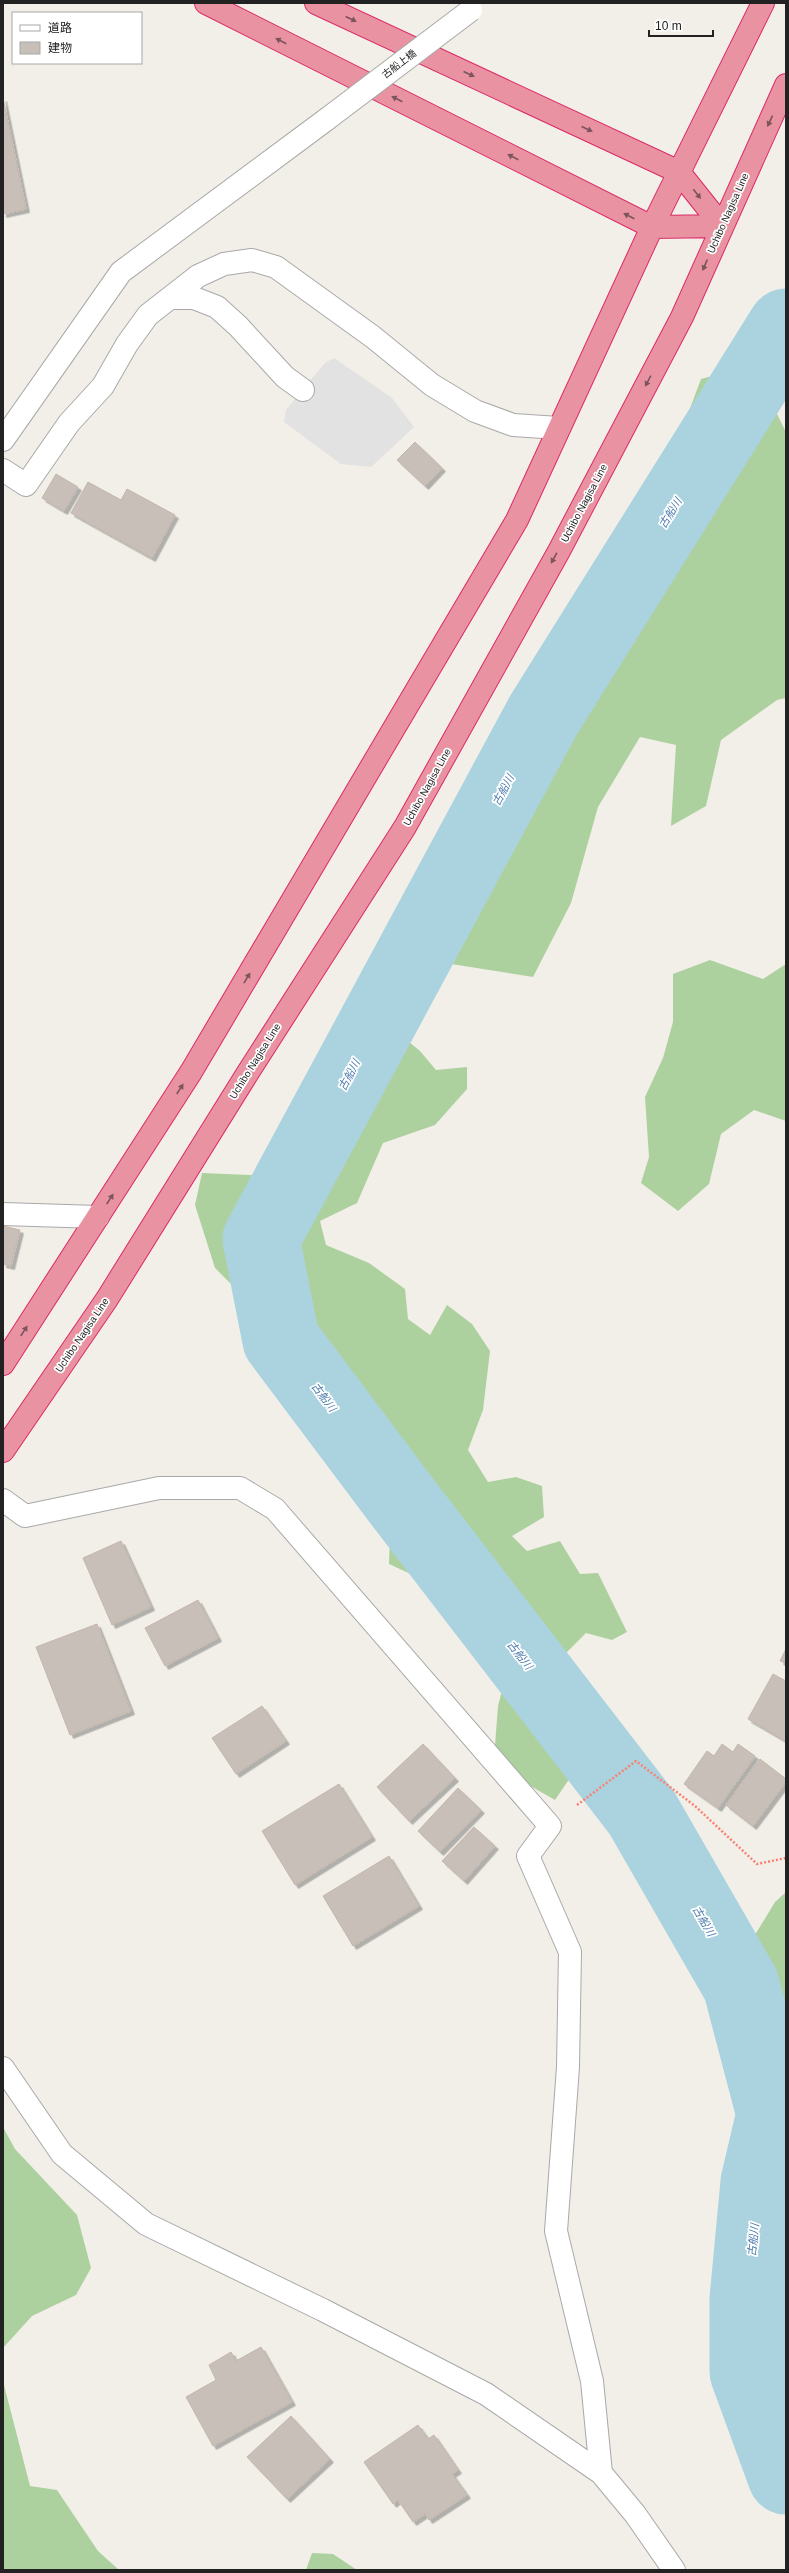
<svg xmlns="http://www.w3.org/2000/svg" width="789" height="2573" font-family="Helvetica,'Noto Sans JP',sans-serif">
	<style>
		.forest { fill: #add19e }
		.parking { fill: #e2e2e2 }
		.lines { fill: none; stroke-linecap: round; stroke-linejoin: round }
		.river { stroke: #aad3df; stroke-width: 77 }
		.building { fill: #c7bfb8; stroke: #c4b6ab; filter: url(#shadow) }
		.minor-casing { stroke: #a9a9a9; stroke-width: 24 }
		.highway-casing { stroke: #dc2a67; stroke-width: 24 }
		.path { stroke: #fa8072; stroke-width: 2.5; stroke-dasharray: 2 2; stroke-linecap: butt }
		.minor { stroke: #fff; stroke-width: 22 }
		.highway { stroke: #e892a2; stroke-width: 22 }
		.minor-bridge-casing { stroke: #a9a9a9; stroke-width: 24; stroke-linecap: butt }
		.minor-bridge { stroke: #fff; stroke-width: 22 }
		.oneway { fill: #7b545c }
		.labels { text-anchor: middle; dominant-baseline: central; stroke-width: 3.5; stroke-linejoin: round; paint-order: stroke }
		.street-label { font-size: 10px; fill: #222; stroke: #fff }
		.water-label { font-size: 11px; font-style: italic; fill: #4a7aab; stroke: #fff }
	</style>
	<defs>
		<filter id="shadow"><feDropShadow dx="3.5" dy="3.5" stdDeviation="0" flood-color="#0004"/></filter>
	</defs>
	<rect width="100%" height="100%" fill="#f2efe9"/>
	<path class="forest" d="M742,368L775,410L786,432V698L777,700L721,740L706,806L671,826L676,745L640,737L598,807L571,903L533,977L445,963L443,889L481,817L538,755L591,623L676,446L701,379Z
		M710,960L763,979L786,964V1121L754,1110L721,1134L709,1184L678,1211L641,1183L649,1157L645,1097L663,1058L673,1022V974Z
		M397,1032L420,1051L436,1070L467,1067V1089L435,1125L383,1143L357,1203L320,1221L326,1245L369,1263L405,1289L408,1319L430,1335L447,1305L472,1324L490,1351L483,1410L468,1450L488,1482L516,1477L542,1486L544,1517L512,1536L527,1551L560,1541L580,1574L598,1573L627,1632L612,1640L586,1633L541,1678L528,1699L558,1729L576,1769L555,1800L520,1780L495,1745L498,1706L507,1671L454,1600L415,1576L389,1564L390,1534L385,1469L345,1432L324,1362L291,1311L245,1298L215,1268L195,1205L202,1173L273,1176L308,1140L365,1044Z
		M786,1892V2223L751,2181L741,2100L759,2056L755,1988L741,1958L775,1902Z
		M3,2127L15,2149L77,2215L91,2268L76,2295L32,2316L3,2348Z
		M3,2381L30,2486L57,2490L98,2551L119,2570H3Z
		M312,2553L333,2554L357,2570H306Z"/>
	<path class="parking" d="M334,358L392,398L414,427L371,467L341,464L284,422L286,410L325,363Z"/>
	<g class="lines">
		<path class="river" d="M786,327L543,716L261,1239L281,1340L404,1504L642,1813L741,1985L775,2114L759,2182L748,2299V2372L786,2476"/>
	</g>
	<path class="building" d="M3,98L26,209L3,214Z
		M415,442L442,468L425,486L397,460Z
		M56,474L78,487L64,511L42,498Z
		M88,482L121,500L127,489L175,515L152,558L71,513Z
		M3,1226L20,1230L11,1266L3,1264Z
		M121,1541L151,1607L112,1625L83,1558Z
		M198,1600L218,1638L165,1666L145,1628Z
		M97,1624L131,1711L70,1735L36,1647Z
		M786,1649V1663L780,1661Z
		M773,1674L786,1681V1741L748,1719Z
		M262,1706L286,1741L236,1774L212,1738Z
		M423,1744L455,1778L409,1821L377,1787Z
		M722,1744L733,1752L738,1744L755,1756L718,1808L684,1784L707,1751L714,1756Z
		M760,1759L786,1779V1782L753,1826L726,1805Z
		M339,1784L372,1837L295,1885L262,1831Z
		M458,1788L481,1810L440,1852L418,1831Z
		M474,1827L495,1846L464,1881L442,1861Z
		M389,1856L419,1906L353,1946L323,1896Z
		M261,2347L292,2402L213,2446L186,2397L216,2380L209,2365L231,2352L236,2361Z
		M291,2416L330,2459L287,2499L247,2457Z
		M418,2425L428,2439L434,2435L458,2470L452,2474L467,2495L429,2520L425,2514L413,2522L398,2500L393,2504L364,2462Z"/>
	<g class="lines">
		<defs>
			<path id="minor" d="M172,298H194L217,307L238,326L285,377L303,390
				M3,440L121,272L327,119
				M3,470L26,485L69,423L103,386L127,344L148,315L198,276L224,264L252,260L276,267L373,337L432,385L475,411L513,425L559,428
				M3,1214L98,1217
				M3,1500L25,1516L159,1488H240L275,1509L550,1826L528,1856L570,1952L568,2067L556,2231L592,2381L601,2473
				M3,2068L62,2154L146,2224L323,2310L486,2394L601,2473L635,2514L674,2570"/>
			<path id="highway" d="M206,3L652,227L722,226
				M316,3L679,172L722,226
				M3,1364L191,1072L517,520L652,227L763,3
				M3,1451L107,1299L247,1074L405,827L559,551L682,317L786,85"/>
		</defs>
		<use href="#minor" class="minor-casing"/>
		<use href="#highway" class="highway-casing"/>
		<path class="path" d="M577,1805L636,1761L695,1806L757,1864L786,1858"/>
		<use href="#minor" class="minor"/>
		<use href="#highway" class="highway"/>
		<defs>
			<path id="minor-bridge" d="M327,119L471,10"/>
		</defs>
		<use href="#minor-bridge" class="minor-bridge-casing"/>
		<use href="#minor-bridge" class="minor-bridge"/>
	</g>
	<defs><path id="oneway-solid" d="M-6-.8H1V-3.2L6.5 0L1 3.2V.8H-6Z"/></defs>
	<g class="oneway">
		<use href="#oneway-solid" transform="translate(351 19) rotate(25)"/>
		<use href="#oneway-solid" transform="translate(281 41) rotate(-153)"/>
		<use href="#oneway-solid" transform="translate(469 74) rotate(25)"/>
		<use href="#oneway-solid" transform="translate(397 99) rotate(-153)"/>
		<use href="#oneway-solid" transform="translate(770 121) rotate(115)"/>
		<use href="#oneway-solid" transform="translate(587 129) rotate(25)"/>
		<use href="#oneway-solid" transform="translate(513 157) rotate(-153)"/>
		<use href="#oneway-solid" transform="translate(697 194) rotate(52)"/>
		<use href="#oneway-solid" transform="translate(629 216) rotate(-153)"/>
		<use href="#oneway-solid" transform="translate(705 265) rotate(113)"/>
		<use href="#oneway-solid" transform="translate(648 381) rotate(118)"/>
		<use href="#oneway-solid" transform="translate(554 558) rotate(119)"/>
		<use href="#oneway-solid" transform="translate(247 978) rotate(-59)"/>
		<use href="#oneway-solid" transform="translate(180 1089) rotate(-57)"/>
		<use href="#oneway-solid" transform="translate(110 1199) rotate(-57)"/>
		<use href="#oneway-solid" transform="translate(24 1331) rotate(-57)"/>
	</g>
	<g class="labels">
		<g class="street-label">
			<text transform="translate(399 64) rotate(-37)">古船上橋</text>
			<text transform="translate(728 213) rotate(-66)">Uchibo Nagisa Line</text>
			<text transform="translate(584 503) rotate(-62)">Uchibo Nagisa Line</text>
			<text transform="translate(427 787) rotate(-61)">Uchibo Nagisa Line</text>
			<text transform="translate(255 1061) rotate(-58)">Uchibo Nagisa Line</text>
			<text transform="translate(82 1335) rotate(-56)">Uchibo Nagisa Line</text>
		</g>
		<g class="water-label">
			<text transform="translate(670 513) rotate(-58)">古船川</text>
			<text transform="translate(503 790) rotate(-62)">古船川</text>
			<text transform="translate(349 1075) rotate(-62)">古船川</text>
			<text transform="translate(324 1397) rotate(53)">古船川</text>
			<text transform="translate(520 1655) rotate(52)">古船川</text>
			<text transform="translate(704 1921) rotate(60)">古船川</text>
			<text transform="translate(753 2240) rotate(-84)">古船川</text>
		</g>
	</g>
	<rect width="789" height="2573" fill="none" stroke="#222222" stroke-width="8"/>
	<rect x="12" y="12" width="130" height="52" fill="#ffffff" stroke="#a7a7a7"/>
	<rect x="20" y="25" width="20" height="6" fill="#ffffff" stroke="#a7a7a7"/>
	<text x="48" y="32" font-size="12" fill="#222222">道路</text>
	<rect x="20" y="42" width="20" height="12" fill="#c7bfb8" stroke="#a7a7a7"/>
	<text x="48" y="52" font-size="12" fill="#222222">建物</text>
	<path d="M649 30v6h64v-6" fill="none" stroke="#222222" stroke-width="2"/>
	<text x="655" y="30" font-size="12" fill="#222222" stroke="#ffffff" stroke-width="3" paint-order="stroke">10 m</text>
</svg>
